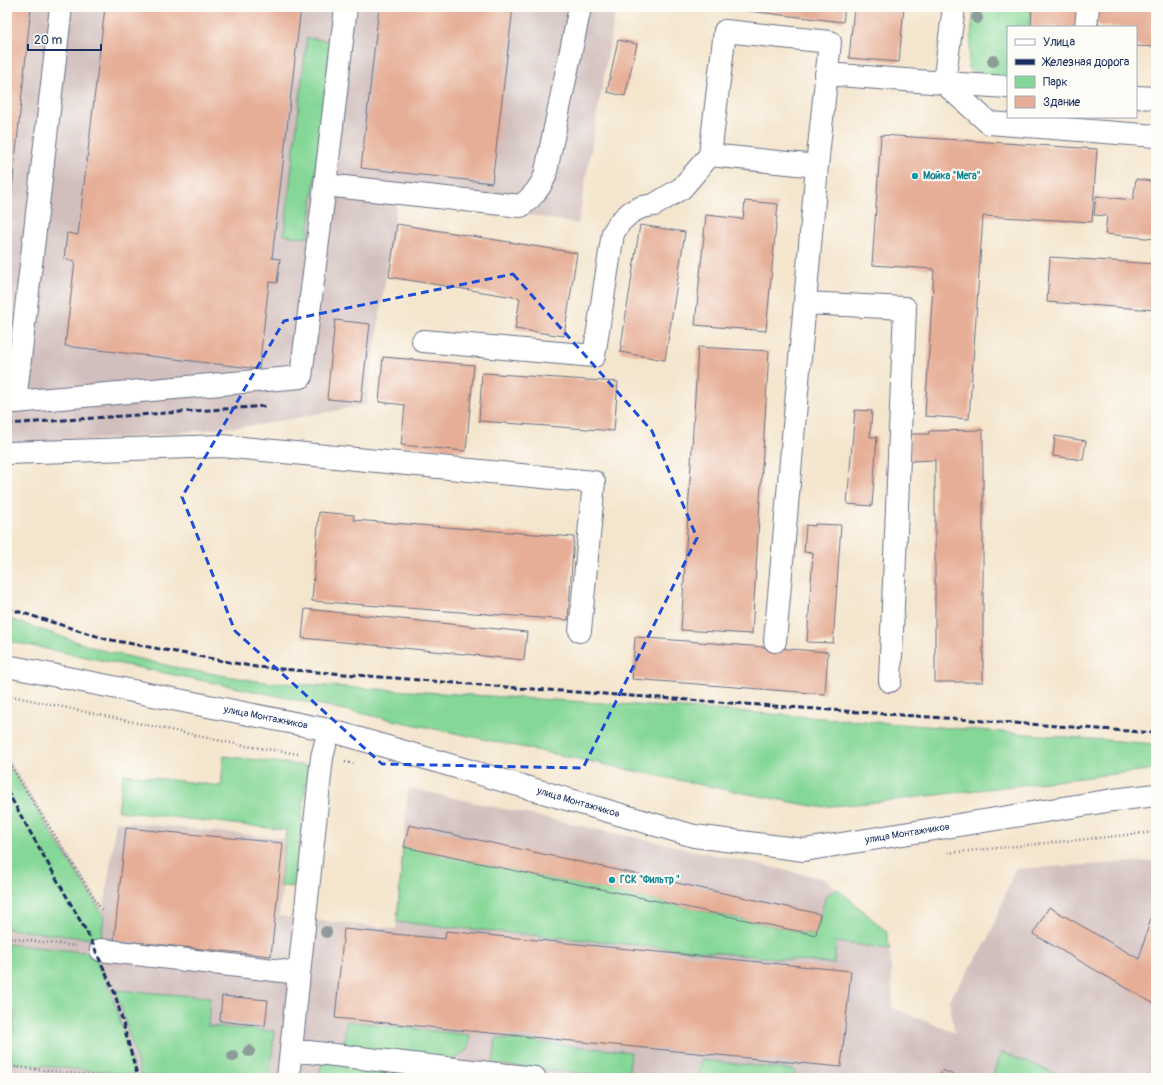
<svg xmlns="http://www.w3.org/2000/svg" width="1163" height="1085" font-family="Pangolin,sans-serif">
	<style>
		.industrial { fill: #d1bfbe }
		.green { fill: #85d797; stroke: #50837a }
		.building { fill: #e6ae96 }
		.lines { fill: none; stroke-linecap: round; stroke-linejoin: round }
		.minor-casing { stroke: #676f85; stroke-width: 24 }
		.major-casing { stroke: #676f85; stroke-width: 24 }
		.path { stroke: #676f85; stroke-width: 2.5; stroke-dasharray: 1 3; stroke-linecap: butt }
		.minor { stroke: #fff; stroke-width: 22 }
		.major { stroke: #fff; stroke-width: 22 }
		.rail { stroke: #1b2f5e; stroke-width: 3; stroke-dasharray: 6 3; stroke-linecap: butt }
		.tree { fill: #8e9c99 }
		.marked { fill: none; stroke: #1d4ed8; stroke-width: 3; stroke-dasharray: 8 5; stroke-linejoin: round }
		.culture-dot { fill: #0f9aa8; stroke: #fdfcf7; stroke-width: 1.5 }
		.labels { text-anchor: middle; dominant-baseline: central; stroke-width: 4; stroke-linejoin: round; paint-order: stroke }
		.culture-label { font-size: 10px; font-weight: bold; fill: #0d838f; stroke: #fdfcf7; text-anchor: start }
		.street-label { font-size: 10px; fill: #1b2f5e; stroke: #fdfcf7 }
	</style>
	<rect width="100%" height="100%" fill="#fdfcf7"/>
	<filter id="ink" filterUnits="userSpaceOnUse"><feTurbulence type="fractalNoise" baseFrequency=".025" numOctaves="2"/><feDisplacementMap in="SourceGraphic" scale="8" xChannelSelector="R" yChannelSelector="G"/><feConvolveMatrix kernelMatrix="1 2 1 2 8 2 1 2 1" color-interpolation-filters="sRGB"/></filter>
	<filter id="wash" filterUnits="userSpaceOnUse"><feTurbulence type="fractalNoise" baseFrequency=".012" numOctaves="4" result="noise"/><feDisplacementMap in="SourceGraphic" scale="16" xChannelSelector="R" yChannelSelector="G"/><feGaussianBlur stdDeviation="0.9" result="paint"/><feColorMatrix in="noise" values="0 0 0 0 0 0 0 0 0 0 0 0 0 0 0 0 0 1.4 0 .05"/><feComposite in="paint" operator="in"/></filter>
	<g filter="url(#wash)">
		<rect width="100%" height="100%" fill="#f4e5cd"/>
		<path class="industrial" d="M7,7H616L578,224L399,191L366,405L258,425L122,438L7,445Z
			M7,757L104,910L116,821L288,839L279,916L396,929L408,788L825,879L886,931L890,949L893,1008L955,1033L949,1000L988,940L1015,869L1156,861V1078H7Z"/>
		<path class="green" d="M974,7H1031L1029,27H1008V78L974,74L969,69L968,66Z
			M307,38L331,41L308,238L284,235Z
			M7,618L101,650L183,669L264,682L747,712L1156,744V769L868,803L819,807L807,805L692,783L283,697L7,641Z
			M224,756L308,766L294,887L280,886L286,830L118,811L123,774L221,786Z
			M7,763L104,916L101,940L7,929Z
			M403,846L815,935L826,895L838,889L886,931L890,949L836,942L834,964L397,922Z
			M7,944L93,953L112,994L136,1075L11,1063L15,1013L7,1010Z
			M116,990L210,997L208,1026L274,1031L270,1078H174L141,1075Z
			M346,1021L470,1035L468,1050L453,1060L344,1048Z
			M496,1038L631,1052L628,1078L493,1064Z
			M1001,1052L1066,1078H992Z
			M322,1059L472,1078H319Z
			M701,1060L795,1070L794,1078H699Z"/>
		<g id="blocks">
			<path class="building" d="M7,7H31L8,228L7,227Z
				M105,7H301L272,258L280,259L277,283L269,282L259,369L65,346L75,261L64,259L67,233L78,235Z
				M379,7H513L492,183L361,168Z
				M722,7H845L843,22L722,8Z
				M854,7H904L899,62L849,58Z
				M1032,7H1078L1076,27H1031Z
				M1096,7H1156V47L1136,46V27H1099V24L1094,23Z
				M618,40L637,44L625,96L607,92Z
				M881,135L1097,149L1092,222L983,216L969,419L925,416L934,269L872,265Z
				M1136,179L1156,182V239L1105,234L1107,216L1094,215L1096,196L1133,200Z
				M745,201L778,204L766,331L695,325L706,215L743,219Z
				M397,224L577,253L564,336L515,329L520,298L389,277Z
				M640,225L685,232L665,360L620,352Z
				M1050,257L1156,264V310L1047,302Z
				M335,320L370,324L361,402L327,399Z
				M1156,341V356L1152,354Z
				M698,347L769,351L752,634L681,630Z
				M383,357L474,365L466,451L401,445L405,405L379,402Z
				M482,373L618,382L614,431L479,421Z
				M855,410L872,411L870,437H877L872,506L847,504Z
				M983,430V682H935V460L910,461V434H929V431Z
				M1055,436L1086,441L1083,460L1053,456Z
				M319,512L354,515V520L574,537L568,620L312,601Z
				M815,524L841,525L833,643L807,642L813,553L804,552L806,525L815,526Z
				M305,609L527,632L524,660L302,638Z
				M635,637L828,652L825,694L632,679Z
				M409,825L820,914L816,935L404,847Z
				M126,828L283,843L271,956L114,940Z
				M1156,900V1005L1033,934L1049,907L1139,959Z
				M344,929L445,939L446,931L851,971L841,1067L335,1018Z
				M222,996L268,1000L265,1026L220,1021Z
				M942,1070L961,1078H939Z"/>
		</g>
	</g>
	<g filter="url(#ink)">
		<use href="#blocks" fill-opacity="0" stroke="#676f85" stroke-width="1"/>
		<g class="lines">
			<defs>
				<path id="minor" d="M61,7L15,402L301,377L325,185L521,206C532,197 539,190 545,176L580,7
					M1086,27L1088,7
					M826,74L944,83L954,7
					M1008,87L944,83L989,123L1156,136
					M1136,97L1156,98
					M710,155L817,166
					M325,185L346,7
					M805,303L905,308L890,681
					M423,341L594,356L613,233L620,222L631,212L642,207L654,205L682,188L710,155L725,31L830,42L817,166L775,641
					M7,453L222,446L594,482L580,631
					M101,950L299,973
					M291,1050L535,1078
					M288,1078L322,757L329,730"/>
				<g id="major">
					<path id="s1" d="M7,666L329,730L694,836L804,850L1113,800L1156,795"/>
				</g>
			</defs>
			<use href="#minor" class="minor-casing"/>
			<use href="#major" class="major-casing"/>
			<path class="path" d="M7,695L245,746L299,754
				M7,760L103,912
				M345,762L356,764
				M948,853L1156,832
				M7,938L78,946
				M7,1066L116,1078"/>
			<use href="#minor" class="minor"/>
			<use href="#major" class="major"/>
			<path class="rail" d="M7,424L267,406
				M7,608L106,639L256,667L519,688L1156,733
				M7,791L90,938L115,994L138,1078"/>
		</g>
		<g class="tree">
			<circle cx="977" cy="18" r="6"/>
			<circle cx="993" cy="61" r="6"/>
			<circle cx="326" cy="932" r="6"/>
			<circle cx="249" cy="1051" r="6"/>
			<circle cx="233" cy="1056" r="6"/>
		</g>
	</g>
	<path class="marked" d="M513,274L652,431L697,538L583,768L382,764L235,631L182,497L284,321Z"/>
	<g class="culture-dot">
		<circle cx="915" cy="176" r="4"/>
		<circle cx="612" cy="880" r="4"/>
	</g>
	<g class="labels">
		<g class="culture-label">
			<text x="923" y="176">Мойка "Мега"</text>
			<text x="620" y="880">ГСК "Фильтр "</text>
		</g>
		<g class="street-label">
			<text stroke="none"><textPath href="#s1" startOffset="264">улица Монтажников</textPath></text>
			<text stroke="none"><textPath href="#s1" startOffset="588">улица Монтажников</textPath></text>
			<text stroke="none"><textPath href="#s1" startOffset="924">улица Монтажников</textPath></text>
		</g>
	</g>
	<rect width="1163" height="1085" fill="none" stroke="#fdfcf7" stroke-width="24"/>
	<rect x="1007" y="26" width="130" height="92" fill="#fdfcf7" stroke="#a3aaba"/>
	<rect x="1015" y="39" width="20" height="6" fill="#ffffff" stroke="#a3aaba"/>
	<text x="1043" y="46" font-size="12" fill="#1b2f5e">Улица</text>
	<rect x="1015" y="59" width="20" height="6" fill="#1b2f5e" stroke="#a3aaba"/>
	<text x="1043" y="66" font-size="12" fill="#1b2f5e">Железная дорога</text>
	<rect x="1015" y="76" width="20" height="12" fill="#85d797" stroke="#a3aaba"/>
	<text x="1043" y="86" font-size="12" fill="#1b2f5e">Парк</text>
	<rect x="1015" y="96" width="20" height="12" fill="#e6ae96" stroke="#a3aaba"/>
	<text x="1043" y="106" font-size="12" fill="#1b2f5e">Здание</text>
	<path d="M28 44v6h73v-6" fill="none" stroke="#1b2f5e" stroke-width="2"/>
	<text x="34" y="44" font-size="12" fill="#1b2f5e" stroke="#fdfcf7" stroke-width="3" paint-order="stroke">20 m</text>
</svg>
